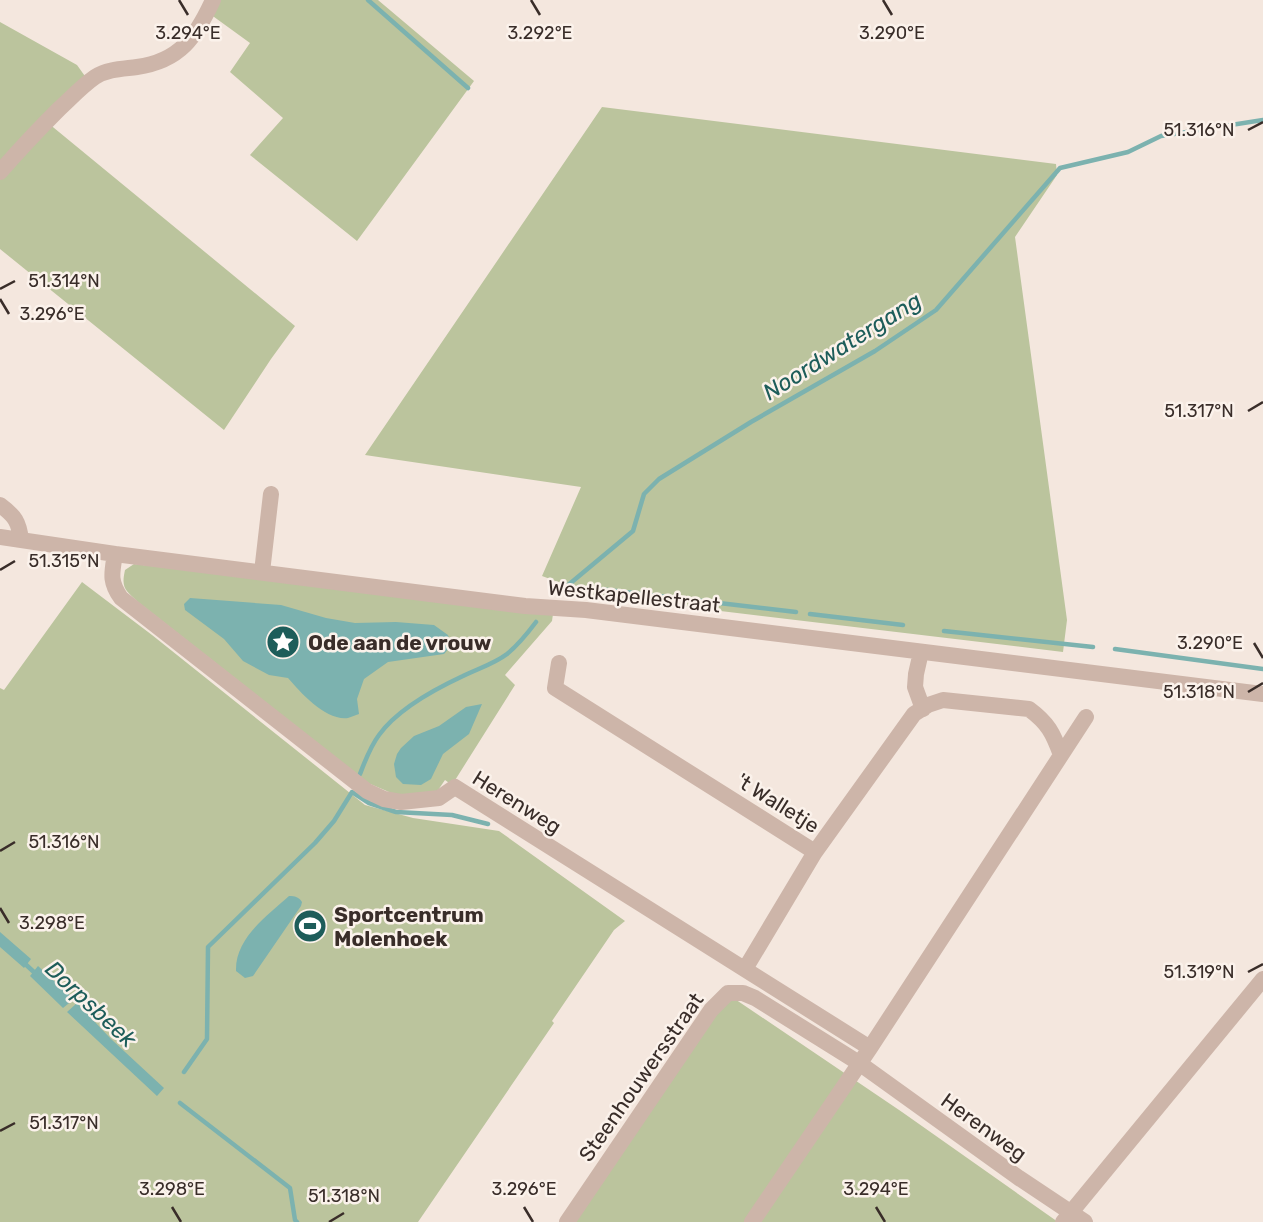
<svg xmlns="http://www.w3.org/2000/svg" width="1263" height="1222" font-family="Rubik,sans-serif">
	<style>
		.green { fill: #bbc49d }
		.water { fill: #7cb2af }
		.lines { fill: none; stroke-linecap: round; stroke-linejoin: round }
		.stream { stroke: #7cb2af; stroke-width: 4.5 }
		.minor { stroke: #cdb5a9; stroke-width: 16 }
		.ticks { fill: none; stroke: #392d29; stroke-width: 2.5 }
		.labels { text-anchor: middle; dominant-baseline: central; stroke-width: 5; stroke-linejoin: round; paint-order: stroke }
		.street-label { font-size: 21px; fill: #392d29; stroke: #fbf2eb }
		.poi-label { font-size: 21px; font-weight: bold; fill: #392d29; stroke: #fbf2eb; text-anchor: start }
		.water-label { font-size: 23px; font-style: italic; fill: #1d5d5a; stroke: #fbf2eb }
		.ticks-label { font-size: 18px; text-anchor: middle; fill: #392d29; stroke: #fbf2eb; stroke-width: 5; stroke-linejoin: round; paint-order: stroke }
	</style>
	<rect width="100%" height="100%" fill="#f4e7de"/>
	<path class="green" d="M216,0H378L474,81L357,241L250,155L283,118L230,72L250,43L210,14Z
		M0,22L77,65L87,79L0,166Z
		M602,107L1056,164L1057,175L1015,237L1067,620L1063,652L596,596L542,576L581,487L365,455Z
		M48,123L295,326L271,359L224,430L0,249V179Z
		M134,564L553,614L552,621L505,675L515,685L452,785L445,780L436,793L396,795L368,783L138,602C125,590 121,588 125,570Z
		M82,582L152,635L365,805L413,818L499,831L625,921L614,930L552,1021L554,1023L418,1222H0V688L4,690Z
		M723,991L902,1112L1058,1222H562Z"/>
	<path class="water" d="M190,598L281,605L326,618L355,623L396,622L434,625L448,635L451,646L444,654L388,662L364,679L357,699L359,714C355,715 352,717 348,718C326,721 301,693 288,678L269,675L243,661L224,639L185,610L184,604Z
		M482,704L469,734L443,754L431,779L421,785L403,784L396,777L394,764L397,754L401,748L414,736L439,726L466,707Z
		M289,896C295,896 299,897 302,902L301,906L253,976L245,978L236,971C235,938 267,916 289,896Z
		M0,932L31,959L24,968L0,947Z
		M38,966L74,999L63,1008L30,976Z
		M77,1003L111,1039L164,1088L157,1096L67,1012Z"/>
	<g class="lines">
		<path class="stream" d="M368,0L468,88
			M567,586L633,531L644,494L659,479L751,422L875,351L936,310L1060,168L1128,152L1161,136L1263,120
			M599,589L796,612
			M810,614L903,625
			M944,631L1093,647
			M1115,649L1263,669
			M360,774C365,761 370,747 379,735C397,710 435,689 463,676C477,669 494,664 507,654C518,645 527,634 536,622
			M22,961L36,974
			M184,1072L207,1039L208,947L315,843L334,821L352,792L369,803L396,812L452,815L488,824
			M180,1103L290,1188L295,1220L297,1222"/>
		<path class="minor" d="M0,172C19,150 39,129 59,109C71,98 82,86 95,77C108,69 122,69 137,67C180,61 196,37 213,0
			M0,505C15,516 19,522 21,540
			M0,537L115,554L525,606L586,610L1263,694
			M115,554C112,573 109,581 121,598L367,791L384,799L401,802L439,798L455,787L870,1048
			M262,572L271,494
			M921,652L916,674L915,687L923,709
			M559,663L555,688L815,852L914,714L928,705L943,700L1029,709C1048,723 1053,733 1061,755
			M745,969L815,852
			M567,1222L711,1010L728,993H743L755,998L859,1063L1019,1178L1085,1222
			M752,1222L870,1048L1086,717
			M1063,1222L1263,979"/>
	</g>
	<path class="ticks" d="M179,0L188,15M531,0L540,15M883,0L892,15M1248,130L1263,122M0,289L15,281M0,299L9,314M1248,411L1263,402M0,570L15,561M1254,643L1263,658M1248,692L1263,683M0,851L15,842M0,908L9,923M1248,972L1263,964M0,1131L15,1123M172,1207L181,1222M524,1207L533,1222M876,1207L885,1222M329,1222L344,1213"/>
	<defs>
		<symbol id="sight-disc" viewBox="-11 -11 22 22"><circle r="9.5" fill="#1d5d5a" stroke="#fbf2eb"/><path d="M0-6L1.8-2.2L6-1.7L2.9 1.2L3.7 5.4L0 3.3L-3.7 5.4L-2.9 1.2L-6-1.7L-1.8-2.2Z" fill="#fff"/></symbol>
		<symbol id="stadium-disc" viewBox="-11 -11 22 22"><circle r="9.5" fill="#1d5d5a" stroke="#fbf2eb"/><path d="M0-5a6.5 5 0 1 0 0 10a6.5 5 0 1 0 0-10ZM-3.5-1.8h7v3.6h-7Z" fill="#fff"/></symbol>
	</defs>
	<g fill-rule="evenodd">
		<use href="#sight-disc" x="264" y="623" width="38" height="38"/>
		<use href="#stadium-disc" x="291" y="907" width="38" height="38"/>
	</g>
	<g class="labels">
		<g class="street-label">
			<text transform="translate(634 596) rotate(6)">Westkapellestraat</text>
			<text transform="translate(517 802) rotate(32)">Herenweg</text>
			<text transform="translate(778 803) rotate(32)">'t Walletje</text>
			<text transform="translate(641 1077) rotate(-55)">Steenhouwersstraat</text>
			<text transform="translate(984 1127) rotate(36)">Herenweg</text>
		</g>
		<g class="poi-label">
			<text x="308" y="642">Ode aan de vrouw</text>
			<text x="334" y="914">Sportcentrum<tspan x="334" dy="24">Molenhoek</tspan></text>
		</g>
		<g class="water-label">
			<text transform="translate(842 346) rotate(-32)">Noordwatergang</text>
			<text transform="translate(91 1004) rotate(43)">Dorpsbeek</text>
		</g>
	</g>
	<g class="ticks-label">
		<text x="188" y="39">3.294°E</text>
		<text x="540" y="39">3.292°E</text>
		<text x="892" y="39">3.290°E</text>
		<text x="1199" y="136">51.316°N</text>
		<text x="64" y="287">51.314°N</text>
		<text x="52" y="320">3.296°E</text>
		<text x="1199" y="417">51.317°N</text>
		<text x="64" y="567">51.315°N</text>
		<text x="1210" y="649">3.290°E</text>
		<text x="1199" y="698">51.318°N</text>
		<text x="64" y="848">51.316°N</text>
		<text x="52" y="929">3.298°E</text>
		<text x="1199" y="978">51.319°N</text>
		<text x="64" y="1129">51.317°N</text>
		<text x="172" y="1195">3.298°E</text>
		<text x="524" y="1195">3.296°E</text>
		<text x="876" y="1195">3.294°E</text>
		<text x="344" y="1202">51.318°N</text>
	</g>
</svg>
